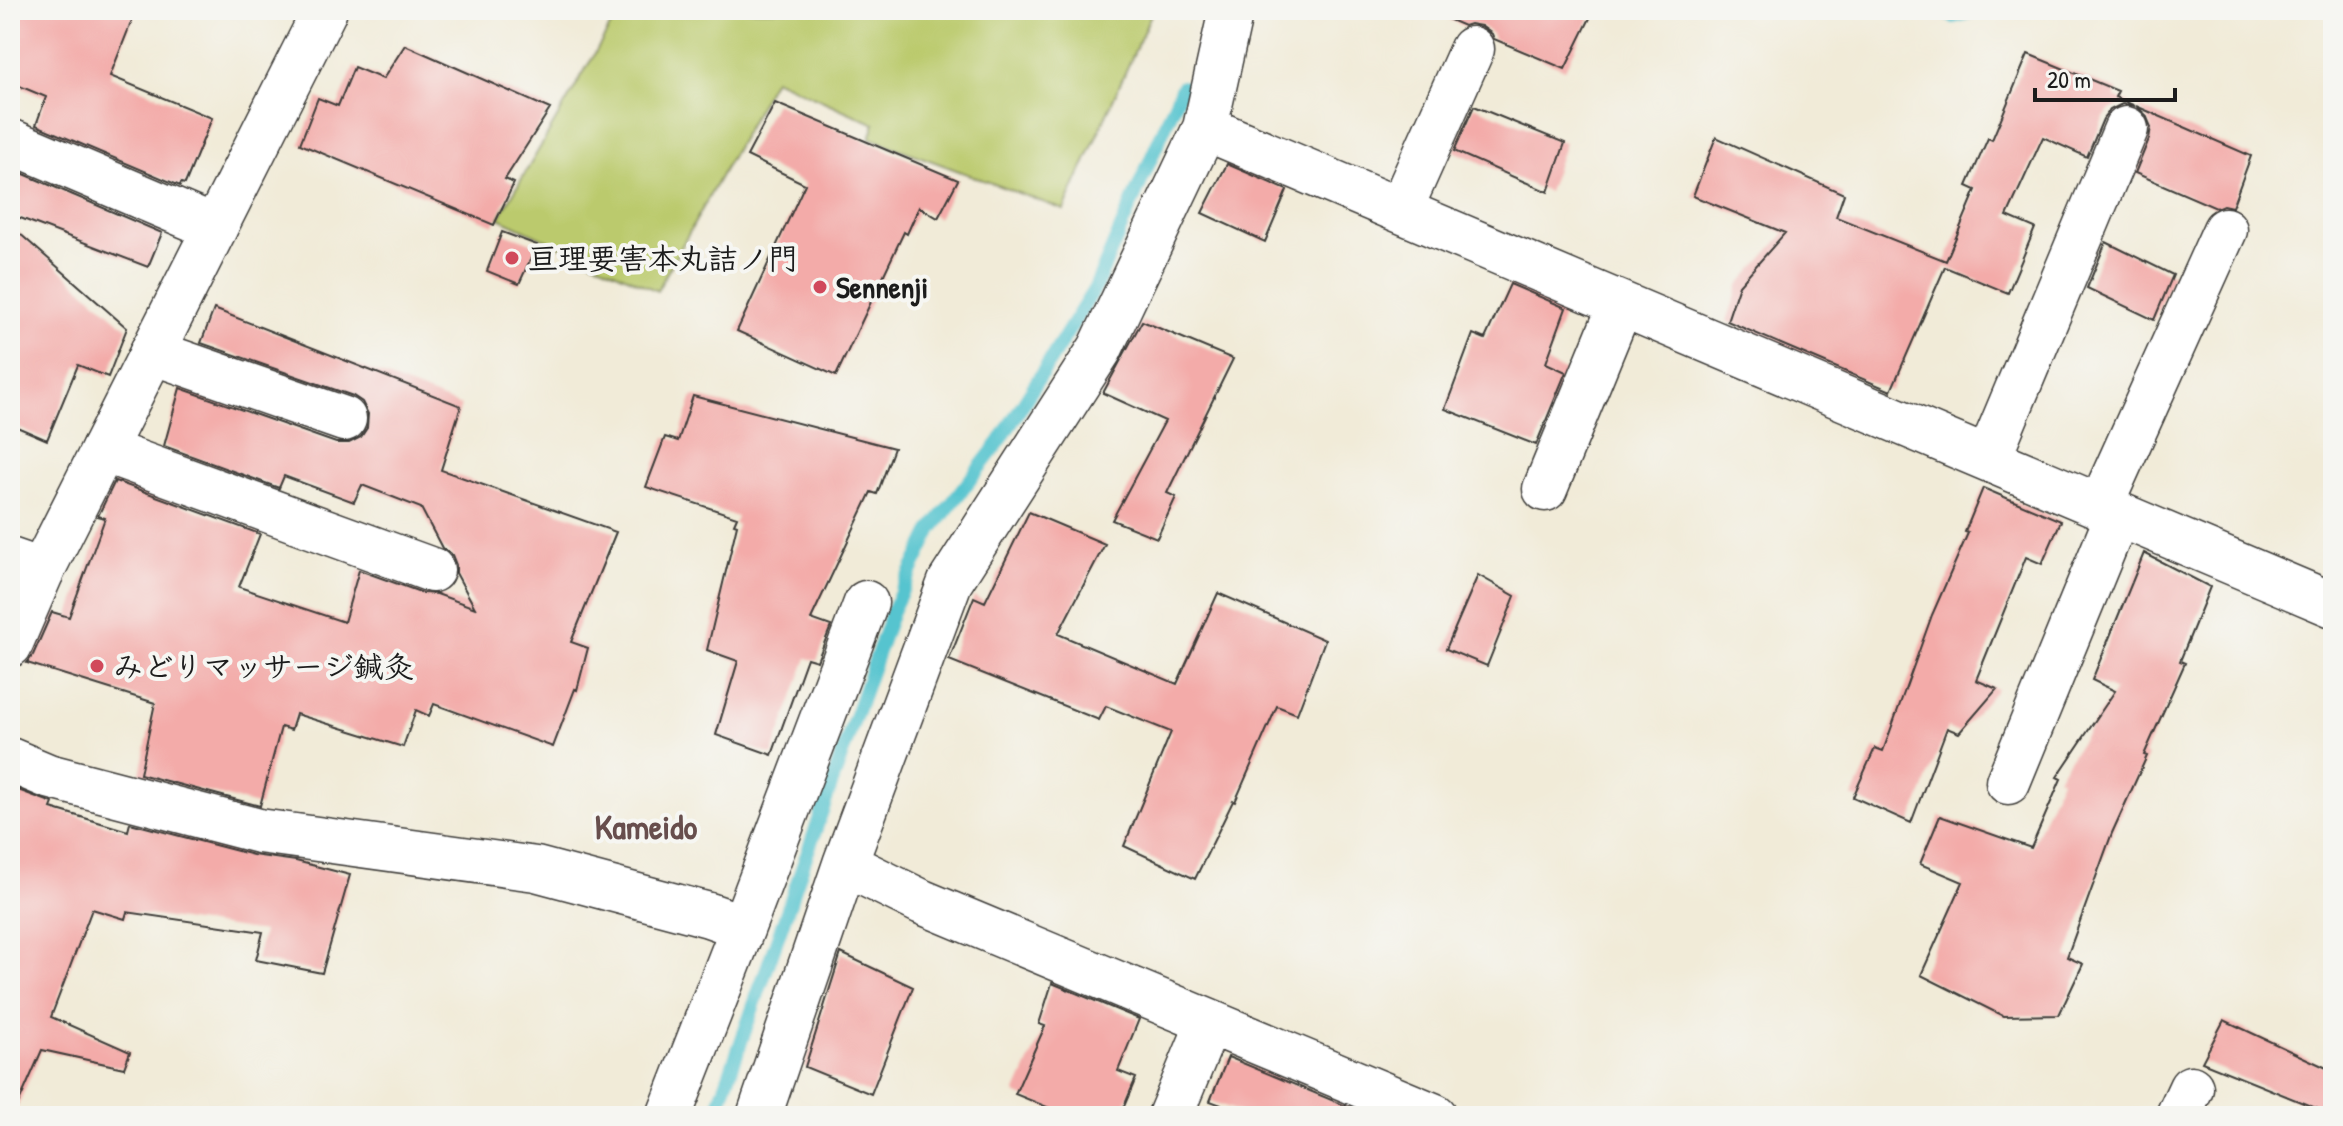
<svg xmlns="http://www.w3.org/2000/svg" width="2343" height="1126" font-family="'Patrick Hand','Klee One',sans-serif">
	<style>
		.green { fill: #bbca6d; stroke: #6c7344; stroke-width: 2 }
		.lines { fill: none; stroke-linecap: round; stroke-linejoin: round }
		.stream { stroke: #57c4cf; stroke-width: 14 }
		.building { fill: #f3aba9 }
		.minor-casing { stroke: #3c3b38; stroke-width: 47 }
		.tertiary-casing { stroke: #3c3b38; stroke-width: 47 }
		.minor { stroke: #fff; stroke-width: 44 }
		.tertiary { stroke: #fff; stroke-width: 44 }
		.poi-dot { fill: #d1495b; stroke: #f6f6f2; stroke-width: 3 }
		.labels { text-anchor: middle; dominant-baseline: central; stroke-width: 8; stroke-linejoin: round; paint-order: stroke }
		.poi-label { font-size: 30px; font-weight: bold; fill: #1c1c1c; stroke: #f6f6f2; text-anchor: start }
		.quarter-label { font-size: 34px; font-weight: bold; fill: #674e4d; stroke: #f6f6f2 }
	</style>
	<rect width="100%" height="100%" fill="#f6f6f2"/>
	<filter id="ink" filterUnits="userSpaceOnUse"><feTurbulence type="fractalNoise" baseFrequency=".0125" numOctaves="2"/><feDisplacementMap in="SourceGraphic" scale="16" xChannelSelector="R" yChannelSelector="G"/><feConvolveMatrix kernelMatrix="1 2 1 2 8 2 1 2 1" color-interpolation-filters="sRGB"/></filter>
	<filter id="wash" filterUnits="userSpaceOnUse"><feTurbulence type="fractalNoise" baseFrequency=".006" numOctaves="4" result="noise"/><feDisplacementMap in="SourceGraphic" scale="32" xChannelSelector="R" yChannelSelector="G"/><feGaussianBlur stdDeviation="1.8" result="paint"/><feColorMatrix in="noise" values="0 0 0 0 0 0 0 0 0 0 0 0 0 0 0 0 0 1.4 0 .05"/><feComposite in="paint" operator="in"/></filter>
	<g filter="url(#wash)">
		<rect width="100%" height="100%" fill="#f1ebd8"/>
		<path class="green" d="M620,10H1153L1064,210L870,138L875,124L774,79L657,291L499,218Z"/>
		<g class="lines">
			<path class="stream" d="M1937,10L1954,17L1977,10
				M715,1116L893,609L932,529L1000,441L1095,288L1182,87"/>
		</g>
		<g id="blocks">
			<path class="building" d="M10,10H136L110,76L212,118L185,184L181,183L180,186L36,125L46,97L10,82Z
				M1427,10H1594L1565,69L1494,39L1492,34L1481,26L1470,24L1464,26Z
				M405,45L550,109L505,179L514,183L494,225L300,144L318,98L338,106L354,67L383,79Z
				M2028,54L2118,91L2115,97L2135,106L2122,104L2110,110L2103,119L2087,157L2043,137L2007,216L2035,228L2008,293L1945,267L1891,391L1727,321L1739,285L1785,233L1693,196L1716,137L1844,194L1836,217L1946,261L1976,190L1967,186L1988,138L1992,140Z
				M775,103L958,180L938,218L919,207L907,234L904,232L836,376L737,331L805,184L747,156Z
				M1474,106L1565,143L1548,192L1454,151Z
				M2136,106L2251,156L2232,207L2223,205L2216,208L2135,173L2149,139L2151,127L2146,115Z
				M1227,164L1287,190L1265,242L1202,213Z
				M10,168L162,233L148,267L10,214Z
				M10,225L127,328L108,377L78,365L47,440L10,424Z
				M502,232L537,245L519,284L487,271Z
				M2106,242L2173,275L2154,320L2087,288Z
				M1510,284L1566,308L1546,363L1566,372L1536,445L1445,409L1473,334L1485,339Z
				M214,309L461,406L441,470L616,532L571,642L588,648L577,690L575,689L553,747L434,704L429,716L416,710L403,747L296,714L291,730L281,727L260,806L140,774L155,703L27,663L33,655L52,612L69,617L105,518L98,516L115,481L260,534L239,587L344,622L359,570L423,593L437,594L475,608L456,573V565L452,555L442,548L421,508L362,485L354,502L284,476L279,488L164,446L180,388L336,443H349L361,437L367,428L368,414L362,402L353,396L201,343Z
				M1142,321L1233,359L1167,493L1176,497L1157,538L1112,520L1165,421L1103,393Z
				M693,396L894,448L877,494L871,492L811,619L831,626L817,661L807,658L772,755L716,735L738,661L707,650L737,525L734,524L737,517L646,487L665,437L678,441Z
				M1983,488L2061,521L2042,564L2026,557L1976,680L1997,689L1959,733L1947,728L1911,823L1853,797L1875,748L1883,751L1932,615L1968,533L1965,532Z
				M1029,512L1105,544L1058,634L1177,684L1218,593L1325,640L1297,714L1277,706L1235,802L1233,801L1195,879L1124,846L1171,732L1106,706L1099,720L949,660L974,597L985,602Z
				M2144,553L2210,587L2180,661L2185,663L2144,755L2147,756L2112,833L2067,957L2083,964L2059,1015L2003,1016L1921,975L1963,882L1920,864L1940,816L2031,848L2061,779L2057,777L2115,691L2092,680Z
				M1478,575L1515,596L1487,666L1446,649Z
				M10,787L53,803L51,808L128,831L130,823L253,855L296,861L350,875L322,973L256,960L263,932L127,912L125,919L92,909L51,1017L130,1052L124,1068L42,1050L13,1116H10Z
				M841,953L913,987L871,1094L805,1067Z
				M1052,983L1139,1019L1118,1071L1136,1078L1120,1116H1069L1015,1094L1045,1026L1039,1024Z
				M2224,1020L2333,1071V1115L2202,1062Z
				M1228,1057L1370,1116H1251L1210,1101Z"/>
		</g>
	</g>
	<g filter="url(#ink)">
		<use href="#blocks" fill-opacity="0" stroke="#3c3b38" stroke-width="2"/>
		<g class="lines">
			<defs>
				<path id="minor" d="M1205,128L2333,605
					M10,141L215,228
					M1400,210L1472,49
					M152,352L344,419
					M103,450L432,570
					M1988,459L2126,129
					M1545,489L1621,304
					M2100,507L2225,230
					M10,560L42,571
					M10,760L48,776L259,831L536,869L709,915L743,927L669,1116
					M2008,782L2118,514
					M845,864L922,902L1435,1116
					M743,927L866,603
					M759,1116L845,864L950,582L1100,349L1205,128L1231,10
					M1170,1116L1209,1022
					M2178,1116L2191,1088"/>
				<path id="tertiary" d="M10,645L42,571L325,10"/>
			</defs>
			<use href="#minor" class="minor-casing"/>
			<use href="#tertiary" class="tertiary-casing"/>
			<use href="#minor" class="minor"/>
			<use href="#tertiary" class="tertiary"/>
		</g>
	</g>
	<g class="poi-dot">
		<circle cx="512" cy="258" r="8"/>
		<circle cx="820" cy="287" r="8"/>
		<circle cx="97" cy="666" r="8"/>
	</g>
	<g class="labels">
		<g class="poi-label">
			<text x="528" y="258">亘理要害本丸詰ノ門</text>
			<text x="836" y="287">Sennenji</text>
			<text x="113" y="666">みどりマッサージ鍼灸</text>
		</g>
		<g class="quarter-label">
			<text x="646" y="827">Kameido</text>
		</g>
	</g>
	<rect width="2343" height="1126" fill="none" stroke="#f6f6f2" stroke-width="40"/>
	<path d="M2035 88v12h140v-12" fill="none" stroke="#1c1c1c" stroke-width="4"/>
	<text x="2047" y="88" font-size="24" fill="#1c1c1c" stroke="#f6f6f2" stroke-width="6" paint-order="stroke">20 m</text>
</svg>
